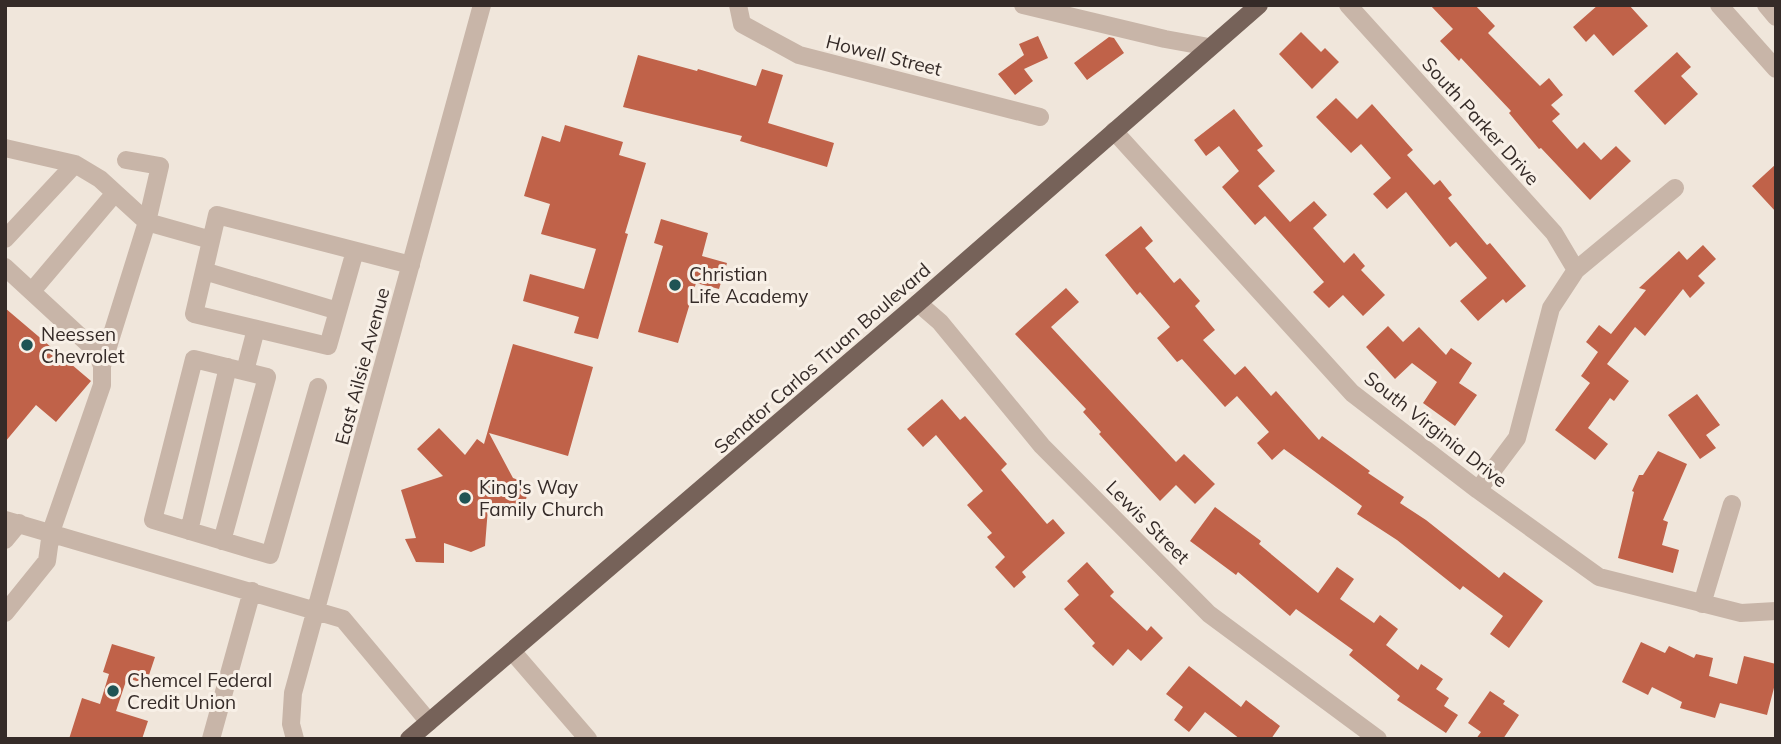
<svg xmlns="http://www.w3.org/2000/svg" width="1781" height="744" font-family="Mulish,sans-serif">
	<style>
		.building { fill: #c06249 }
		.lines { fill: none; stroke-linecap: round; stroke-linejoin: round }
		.minor { stroke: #c8b5a8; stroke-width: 18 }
		.major { stroke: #766259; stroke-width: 18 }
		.poi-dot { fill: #1f5354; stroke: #f8f0e7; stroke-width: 2.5 }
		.labels { text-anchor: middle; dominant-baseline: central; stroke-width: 6; stroke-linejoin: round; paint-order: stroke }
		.street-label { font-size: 19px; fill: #352b28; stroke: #f8f0e7 }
		.poi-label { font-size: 19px; fill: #352b28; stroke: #f8f0e7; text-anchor: start }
	</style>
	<rect width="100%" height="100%" fill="#f0e6db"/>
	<path class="building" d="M1430,5H1475L1495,26L1488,33L1540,86L1549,78L1563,95L1551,105L1560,114L1552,121L1577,149L1584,142L1601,160L1616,146L1631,161L1590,200L1541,148L1539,149L1509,113L1511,111L1461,58L1459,61L1440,41L1453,29Z
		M1598,5H1629L1648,26L1613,56L1594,34L1586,42L1573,27Z
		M1301,32L1321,52L1325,48L1339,62L1312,89L1279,54Z
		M1038,36L1048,58L1024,69L1033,81L1015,95L998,74L1024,55L1019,44Z
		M1109,37L1114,38L1124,53L1087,80L1074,63Z
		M1677,52L1691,67L1681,76L1698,94L1665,125L1634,91Z
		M638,55L697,71L698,69L756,86L762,69L783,75L768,123L834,143L827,167L740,141L742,136L623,107Z
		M1336,98L1357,119L1372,104L1413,150L1407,155L1434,185L1440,180L1452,195L1448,198L1487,245L1490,243L1526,286L1506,303L1503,299L1478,321L1460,301L1487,278L1456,242L1450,247L1406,192L1387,209L1373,194L1391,178L1361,144L1351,153L1316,117Z
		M1234,109L1263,146L1257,150L1275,171L1258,186L1290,222L1314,201L1327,215L1313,228L1344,263L1354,253L1365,266L1361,270L1385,295L1363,316L1343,295L1329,308L1313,292L1324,282L1265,216L1255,225L1222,187L1239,171L1219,146L1206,156L1194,140Z
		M565,125L623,142L619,155L646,163L625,233L628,234L598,339L574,333L579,317L523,301L530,274L584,289L596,249L541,234L550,204L524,196L542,136L560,142Z
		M1776,164V212L1752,186Z
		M661,219L708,233L702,256L727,263L719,289L696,283L678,343L638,332L663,246L654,243Z
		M1141,226L1153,241L1145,248L1174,283L1180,278L1200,301L1195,306L1215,330L1203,340L1235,375L1245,366L1271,396L1276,391L1319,440L1322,436L1370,471L1368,473L1404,497L1400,503L1426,520L1499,578L1504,572L1543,601L1509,648L1490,634L1503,616L1463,586L1460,590L1397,540L1357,514L1362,506L1284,449L1272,460L1257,443L1269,432L1237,396L1225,407L1182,359L1177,362L1157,338L1170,327L1140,292L1137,295L1105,255Z
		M1703,245L1716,259L1698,276L1705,283L1690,298L1683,289L1645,336L1635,327L1607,364L1629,381L1614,401L1610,398L1588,428L1608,444L1595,460L1555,430L1590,383L1581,376L1598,352L1586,342L1599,325L1611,334L1646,290L1639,288L1679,251L1687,260Z
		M1066,288L1079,302L1051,327L1176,462L1184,454L1215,484L1195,504L1176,485L1160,501L1099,434L1101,432L1083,412L1086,409L1015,334Z
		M5,308L91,381L56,422L36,405L5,442Z
		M1388,326L1403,342L1419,327L1446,355L1451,348L1472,363L1459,383L1477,395L1455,426L1423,403L1437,382L1412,363L1395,379L1366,347Z
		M513,344L593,367L568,456L489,433L513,478L529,484L525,505L519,516L488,508L485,546L471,552L444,543V563L416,562L405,539L416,538L401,490L443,476L417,449L439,428L465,455L477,439L484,444Z
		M1697,394L1720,425L1706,435L1716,448L1700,459L1668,415Z
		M942,399L960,420L965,416L1007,464L1001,470L1047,524L1053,519L1065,533L1022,572L1026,577L1014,588L995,567L1005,557L987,537L992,533L967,505L983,491L936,435L923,447L907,429Z
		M1658,451L1687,464L1663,520L1668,522L1662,545L1679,550L1673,573L1618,558L1634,492L1632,491L1639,475H1643Z
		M1215,507L1261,541L1259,544L1318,593L1337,567L1354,579L1340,599L1374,623L1380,615L1398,629L1386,645L1418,670L1421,664L1443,679L1436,689L1449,698L1444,706L1458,715L1446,733L1397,700L1400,696L1349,655L1353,650L1296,609L1290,616L1238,572L1236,575L1190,541Z
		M1087,562L1114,592L1110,596L1147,631L1151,626L1163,638L1141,661L1128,649L1113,666L1092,646L1095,643L1064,609L1079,595L1067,581Z
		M1641,642L1665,653L1669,646L1694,658L1696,654L1713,658L1709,676L1737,684L1744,656L1776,664V680L1767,715L1720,703L1715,718L1680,708L1682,702L1652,687L1648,695L1622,682Z
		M112,644L155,657L146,684L127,678L116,711L148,721L142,739H69L82,698L100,704L109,674L103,672Z
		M1189,666L1241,707L1246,700L1280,726L1271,739H1240L1205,712L1189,732L1174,720L1183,707L1166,694Z
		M1490,691L1505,701L1503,704L1519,715L1503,739H1476L1481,732L1468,723Z"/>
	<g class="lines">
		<path class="minor" d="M738,5L742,24L799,55L1040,117
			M1023,5L1165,39L1209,47
			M1348,5L1554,233L1576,270
			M1719,5L1776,69
			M1766,5L1776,17
			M1114,131L1352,393L1478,490L1599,577L1741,613L1776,611
			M5,148L75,164L100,179L147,222L160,166L126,160
			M5,239L75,164
			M355,251L328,346L194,314L217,215L411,265
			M5,267L96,351L102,366V385L51,532L47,561L5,613
			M204,271L338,311
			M32,291L115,193
			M918,303L940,322L1042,446L1209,614L1378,739
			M102,366L147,222L211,240
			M245,371L256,329
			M1478,490L1517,438L1551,308L1576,270L1675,188
			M5,520L343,619L429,722
			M189,531L228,367
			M5,540L19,523
			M222,541L267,377L194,359L153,520L270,555L318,387
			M1702,604L1732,504
			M512,651L588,739
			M211,739L252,591
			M295,739L291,724L293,693L482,5"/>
		<path class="major" d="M409,739L918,303L1259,5"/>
	</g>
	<g class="poi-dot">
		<circle cx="675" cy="285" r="7"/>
		<circle cx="27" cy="345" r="7"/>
		<circle cx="465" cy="498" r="7"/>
		<circle cx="113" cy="691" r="7"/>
	</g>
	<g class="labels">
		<g class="street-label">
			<text transform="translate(884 55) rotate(14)">Howell Street</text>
			<text transform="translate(1481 121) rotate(48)">South Parker Drive</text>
			<text transform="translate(822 358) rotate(-41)">Senator Carlos Truan Boulevard</text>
			<text transform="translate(362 366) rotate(-75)">East Ailsie Avenue</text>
			<text transform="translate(1436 429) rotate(38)">South Virginia Drive</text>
			<text transform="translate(1148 522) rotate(45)">Lewis Street</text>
		</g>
		<g class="poi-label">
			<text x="689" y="274">Christian<tspan x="689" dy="22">Life Academy</tspan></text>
			<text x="41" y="334">Neessen<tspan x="41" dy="22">Chevrolet</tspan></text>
			<text x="479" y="487">King's Way<tspan x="479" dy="22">Family Church</tspan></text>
			<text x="127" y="680">Chemcel Federal<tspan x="127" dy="22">Credit Union</tspan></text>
		</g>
	</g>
	<rect width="1781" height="744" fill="none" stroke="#352b28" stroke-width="14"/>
</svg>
